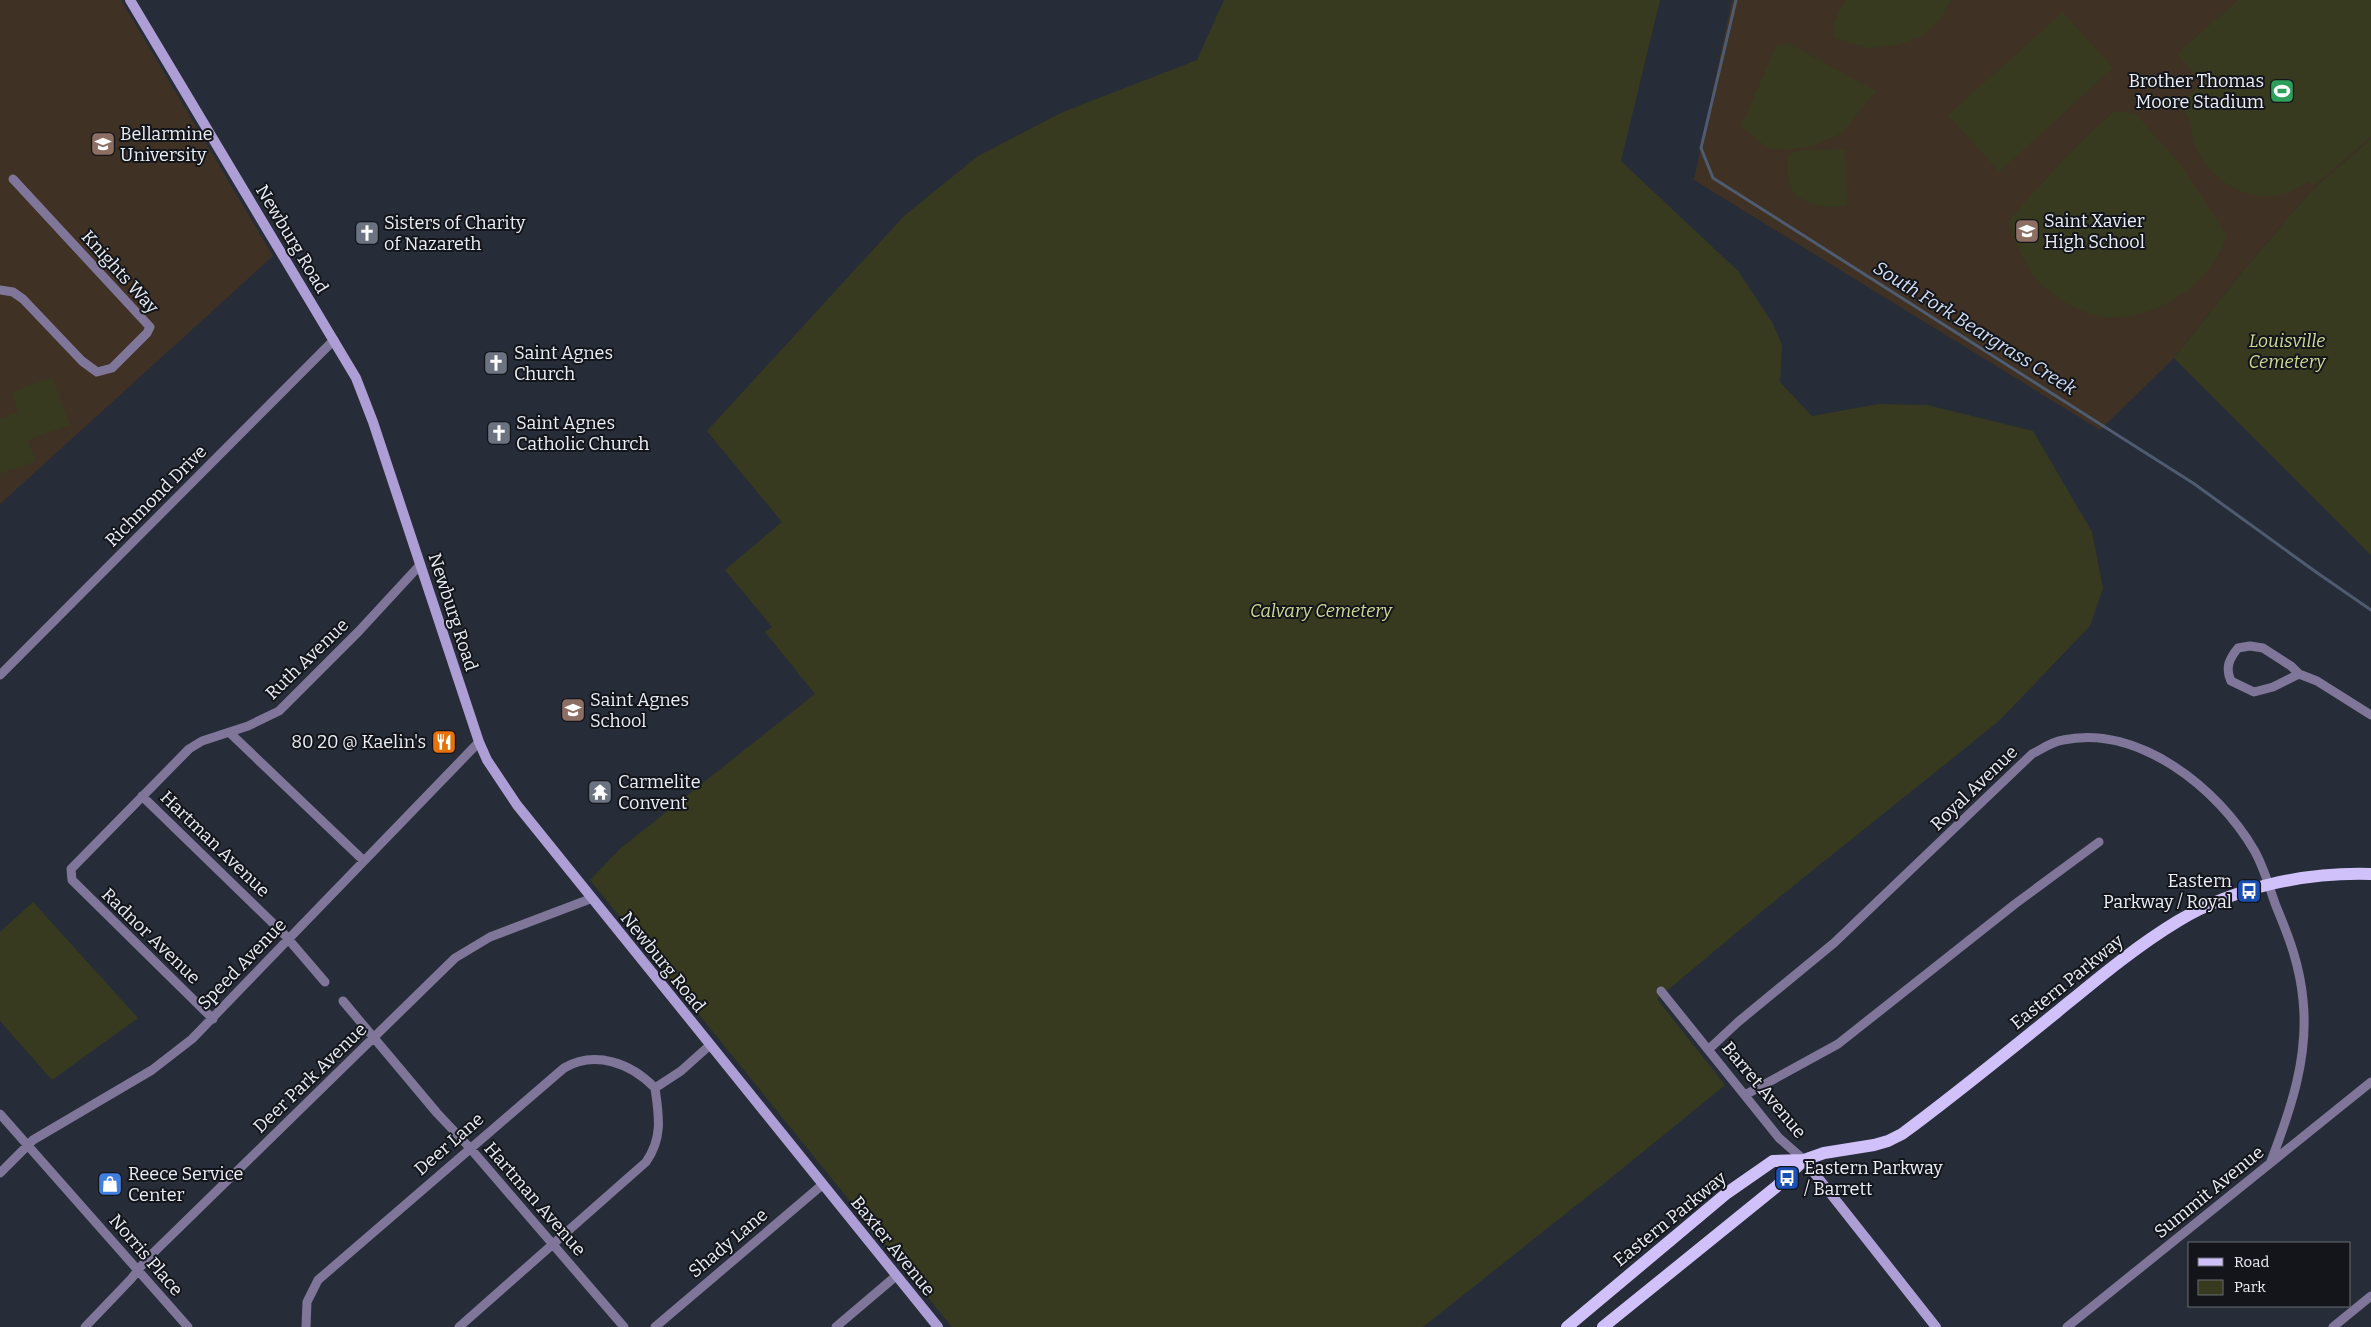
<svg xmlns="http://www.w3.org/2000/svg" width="2371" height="1327" font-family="Bitter,serif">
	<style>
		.education { fill: #3f3124 }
		.green { fill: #373a1f }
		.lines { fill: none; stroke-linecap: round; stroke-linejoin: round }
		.stream { stroke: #4e5b71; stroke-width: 3 }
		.street { stroke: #7f7699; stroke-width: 9 }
		.secondary { stroke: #ae9ed6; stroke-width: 10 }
		.primary { stroke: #d1c1fb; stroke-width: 12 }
		.labels { text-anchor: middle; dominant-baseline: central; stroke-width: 4; stroke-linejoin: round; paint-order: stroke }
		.poi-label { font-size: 18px; fill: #ebeff7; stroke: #13151a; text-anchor: start }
		.street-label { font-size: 18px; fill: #ebeff7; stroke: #13151a }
		.park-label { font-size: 18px; font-style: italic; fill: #d2db96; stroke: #13151a }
		.water-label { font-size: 19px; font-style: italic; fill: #d2dff7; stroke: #13151a }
	</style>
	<rect width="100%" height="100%" fill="#272d38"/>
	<path class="education" d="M0,0H121L273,256L0,504Z
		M1732,0H2371V139L2312,190L2243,271L2174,358L2100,430L1694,180Z"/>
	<path class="green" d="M1224,0H1660L1621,161L1738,271L1773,324L1782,345L1780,382L1812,416L1880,404L1927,405L2033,431L2092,532L2103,588L2090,626L1999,721L1766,908L1657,999L1725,1085L1612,1177L1423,1327H952L590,880L621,848L815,694L765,632L772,627L725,570L782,522L707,431L904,216L978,156L1063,112L1197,60Z
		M1845,0H1952L1941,18L1923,36L1898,45L1866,48L1834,38L1833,24Z
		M2238,0H2371V137L2313,186L2308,181C2269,213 2216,191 2196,148C2191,139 2193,128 2189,118C2187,114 2183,109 2180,106L2201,82L2177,54Z
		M2063,12L2113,68L1999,172L1948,115Z
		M1788,43L1876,91L1842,133L1814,146L1788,150L1769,149L1741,126L1776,46Z
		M2114,111L2136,114L2182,166L2227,236C2223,245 2219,255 2213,263C2190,296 2146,321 2105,317C2085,315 2062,302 2047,290C2027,273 2016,245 2008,221L2068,154Z
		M2371,139V555L2174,358L2243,271L2312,190Z
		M1844,149L1846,151L1847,206C1825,209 1793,205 1788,179C1787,171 1788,163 1788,155L1798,151Z
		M52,377L70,425L28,440L36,461L0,474V419L18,412L11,392Z
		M33,902L138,1018L52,1080L0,1021V932Z"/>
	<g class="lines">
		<path class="stream" d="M1736,0L1701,148L1713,178L2193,483L2316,572L2371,610"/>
		<path class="street" d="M0,290L13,292L23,299L82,361L97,372L112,368L147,333L150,327L13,179
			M2299,674L2273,687L2254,692L2231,681C2225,668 2229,659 2238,648L2250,646L2263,648L2291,666L2299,674L2317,681L2371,715
			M0,675L334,340
			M230,733L364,861
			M142,796L283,933L325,982
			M1661,991L1779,1138L1804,1160
			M343,1001L437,1113L470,1148L624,1327
			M213,1019L72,880L71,869L189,749L202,741L248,726L279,711L359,631L420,565
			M1709,1049L1738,1022L1834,943L2032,754C2042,749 2051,742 2063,740C2138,724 2218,788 2254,850C2264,867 2269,887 2276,906C2289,937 2300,966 2303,1000C2309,1056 2291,1109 2271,1161
			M655,1088L681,1071L710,1045
			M1745,1095L1838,1044L2015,904L2099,842
			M0,1114L188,1327
			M0,1173L33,1140L152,1070L192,1039L479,742
			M85,1327L131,1279L147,1259L455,958L490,937L590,899
			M306,1327L307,1302L318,1280L564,1068C595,1050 631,1063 655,1088
			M459,1327L646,1162C663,1138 659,1116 655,1088
			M655,1327L822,1185
			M836,1327L896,1276
			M2067,1327L2371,1082
			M2333,1327L2371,1296"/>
		<path class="secondary" d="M130,0L356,378L373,422L479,742L487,760L517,805L938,1327
			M1804,1160L1936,1327"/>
		<path class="primary" d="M1567,1327L1727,1193L1773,1161L1804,1160L1824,1153L1874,1145L1888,1141L1902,1134C1955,1095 2006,1053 2057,1012C2096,980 2135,947 2178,921C2235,887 2305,872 2371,874
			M1603,1327L1776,1187L1804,1160"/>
	</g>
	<defs>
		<symbol id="stadium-square" viewBox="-11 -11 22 22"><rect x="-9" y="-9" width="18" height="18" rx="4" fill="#2e9e5b" stroke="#13151a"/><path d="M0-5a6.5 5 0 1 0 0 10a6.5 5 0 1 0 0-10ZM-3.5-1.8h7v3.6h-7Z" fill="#fff"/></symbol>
		<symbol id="university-square" viewBox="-11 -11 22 22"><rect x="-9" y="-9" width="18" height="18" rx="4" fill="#8d6e63" stroke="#13151a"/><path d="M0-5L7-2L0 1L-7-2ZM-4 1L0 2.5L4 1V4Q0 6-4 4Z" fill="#fff"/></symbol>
		<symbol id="school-square" viewBox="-11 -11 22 22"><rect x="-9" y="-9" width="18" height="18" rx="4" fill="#8d6e63" stroke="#13151a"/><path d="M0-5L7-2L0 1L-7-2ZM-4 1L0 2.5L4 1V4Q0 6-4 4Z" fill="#fff"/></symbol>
		<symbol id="church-square" viewBox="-11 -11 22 22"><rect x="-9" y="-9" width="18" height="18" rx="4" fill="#6b7280" stroke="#13151a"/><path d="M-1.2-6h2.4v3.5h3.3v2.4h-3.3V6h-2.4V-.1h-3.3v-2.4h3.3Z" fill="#fff"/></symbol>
		<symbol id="restaurant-square" viewBox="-11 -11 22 22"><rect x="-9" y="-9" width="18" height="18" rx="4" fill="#e8710a" stroke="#13151a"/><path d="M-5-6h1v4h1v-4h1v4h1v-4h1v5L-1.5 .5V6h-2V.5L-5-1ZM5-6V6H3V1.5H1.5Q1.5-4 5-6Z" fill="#fff"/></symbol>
		<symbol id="temple-square" viewBox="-11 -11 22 22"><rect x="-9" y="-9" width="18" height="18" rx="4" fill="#6b7280" stroke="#13151a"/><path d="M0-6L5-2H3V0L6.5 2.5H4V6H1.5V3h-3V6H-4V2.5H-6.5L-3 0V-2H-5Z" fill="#fff"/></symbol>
		<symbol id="bus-square" viewBox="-11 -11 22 22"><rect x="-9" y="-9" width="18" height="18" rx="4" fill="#1a4fb4" stroke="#13151a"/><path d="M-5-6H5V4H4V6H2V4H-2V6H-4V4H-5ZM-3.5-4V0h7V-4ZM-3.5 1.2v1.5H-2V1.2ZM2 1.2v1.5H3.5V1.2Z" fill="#fff"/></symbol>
		<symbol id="shop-square" viewBox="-11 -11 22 22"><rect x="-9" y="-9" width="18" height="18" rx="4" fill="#3f7fe0" stroke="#13151a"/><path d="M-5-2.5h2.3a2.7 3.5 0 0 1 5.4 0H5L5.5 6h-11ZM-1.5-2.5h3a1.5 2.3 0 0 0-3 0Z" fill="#fff"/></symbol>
	</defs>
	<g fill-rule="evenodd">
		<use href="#stadium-square" x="2268" y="77" width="28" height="28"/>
		<use href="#university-square" x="89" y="130" width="28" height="28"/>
		<use href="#school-square" x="2013" y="217" width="28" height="28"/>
		<use href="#church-square" x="353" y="219" width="28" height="28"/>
		<use href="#church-square" x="482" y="349" width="28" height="28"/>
		<use href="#church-square" x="485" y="419" width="28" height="28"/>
		<use href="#school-square" x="559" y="696" width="28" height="28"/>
		<use href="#restaurant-square" x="430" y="728" width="28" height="28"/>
		<use href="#temple-square" x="586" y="778" width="28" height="28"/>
		<use href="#bus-square" x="2235" y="877" width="28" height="28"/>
		<use href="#bus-square" x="1773" y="1164" width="28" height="28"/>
		<use href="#shop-square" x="96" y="1170" width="28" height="28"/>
	</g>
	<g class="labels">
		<g class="poi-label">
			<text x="2264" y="81" text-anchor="end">Brother Thomas<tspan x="2264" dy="21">Moore Stadium</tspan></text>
			<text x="120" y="134">Bellarmine<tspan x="120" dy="21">University</tspan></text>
			<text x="2044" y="221">Saint Xavier<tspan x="2044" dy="21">High School</tspan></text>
			<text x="384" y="223">Sisters of Charity<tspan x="384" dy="21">of Nazareth</tspan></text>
			<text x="514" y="353">Saint Agnes<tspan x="514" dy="21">Church</tspan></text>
			<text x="516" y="423">Saint Agnes<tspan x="516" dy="21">Catholic Church</tspan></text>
			<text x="590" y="700">Saint Agnes<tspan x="590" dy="21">School</tspan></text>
			<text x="426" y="742" text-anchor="end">80 20 @ Kaelin's</text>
			<text x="618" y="782">Carmelite<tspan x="618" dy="21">Convent</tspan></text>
			<text x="2232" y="881" text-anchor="end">Eastern<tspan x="2232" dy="21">Parkway / Royal</tspan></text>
			<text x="1804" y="1168">Eastern Parkway<tspan x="1804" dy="21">/ Barrett</tspan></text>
			<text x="128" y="1174">Reece Service<tspan x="128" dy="21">Center</tspan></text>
		</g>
		<g class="street-label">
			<text transform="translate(292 239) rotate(59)">Newburg Road</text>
			<text transform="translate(120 272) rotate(48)">Knights Way</text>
			<text transform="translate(156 496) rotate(-45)">Richmond Drive</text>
			<text transform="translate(453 612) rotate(72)">Newburg Road</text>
			<text transform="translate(307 659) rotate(-44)">Ruth Avenue</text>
			<text transform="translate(1974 788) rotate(-44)">Royal Avenue</text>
			<text transform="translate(215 844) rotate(44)">Hartman Avenue</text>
			<text transform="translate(151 936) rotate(44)">Radnor Avenue</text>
			<text transform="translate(663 962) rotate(51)">Newburg Road</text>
			<text transform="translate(242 964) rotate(-46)">Speed Avenue</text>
			<text transform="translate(2067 982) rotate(-39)">Eastern Parkway</text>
			<text transform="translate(310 1078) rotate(-44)">Deer Park Avenue</text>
			<text transform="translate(1764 1090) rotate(50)">Barret Avenue</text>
			<text transform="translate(449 1144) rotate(-41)">Deer Lane</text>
			<text transform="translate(2209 1192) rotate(-39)">Summit Avenue</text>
			<text transform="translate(535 1199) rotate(49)">Hartman Avenue</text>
			<text transform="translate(1670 1219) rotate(-39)">Eastern Parkway</text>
			<text transform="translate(728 1243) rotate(-40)">Shady Lane</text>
			<text transform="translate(893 1246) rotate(51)">Baxter Avenue</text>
			<text transform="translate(146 1255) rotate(49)">Norris Place</text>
		</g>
		<g class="park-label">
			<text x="2287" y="341">Louisville<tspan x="2287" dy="21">Cemetery</tspan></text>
			<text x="1321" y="611">Calvary Cemetery</text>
		</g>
		<g class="water-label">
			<text transform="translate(1975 328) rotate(32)">South Fork Beargrass Creek</text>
		</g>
	</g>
	<rect x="2188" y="1242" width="162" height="65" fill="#13151a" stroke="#696c72"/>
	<rect x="2198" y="1258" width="25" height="8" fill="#d1c1fb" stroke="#696c72"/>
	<text x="2234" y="1267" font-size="15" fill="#ebeff7">Road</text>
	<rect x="2198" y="1280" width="25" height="15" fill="#373a1f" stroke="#696c72"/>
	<text x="2234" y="1292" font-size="15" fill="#ebeff7">Park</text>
</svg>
